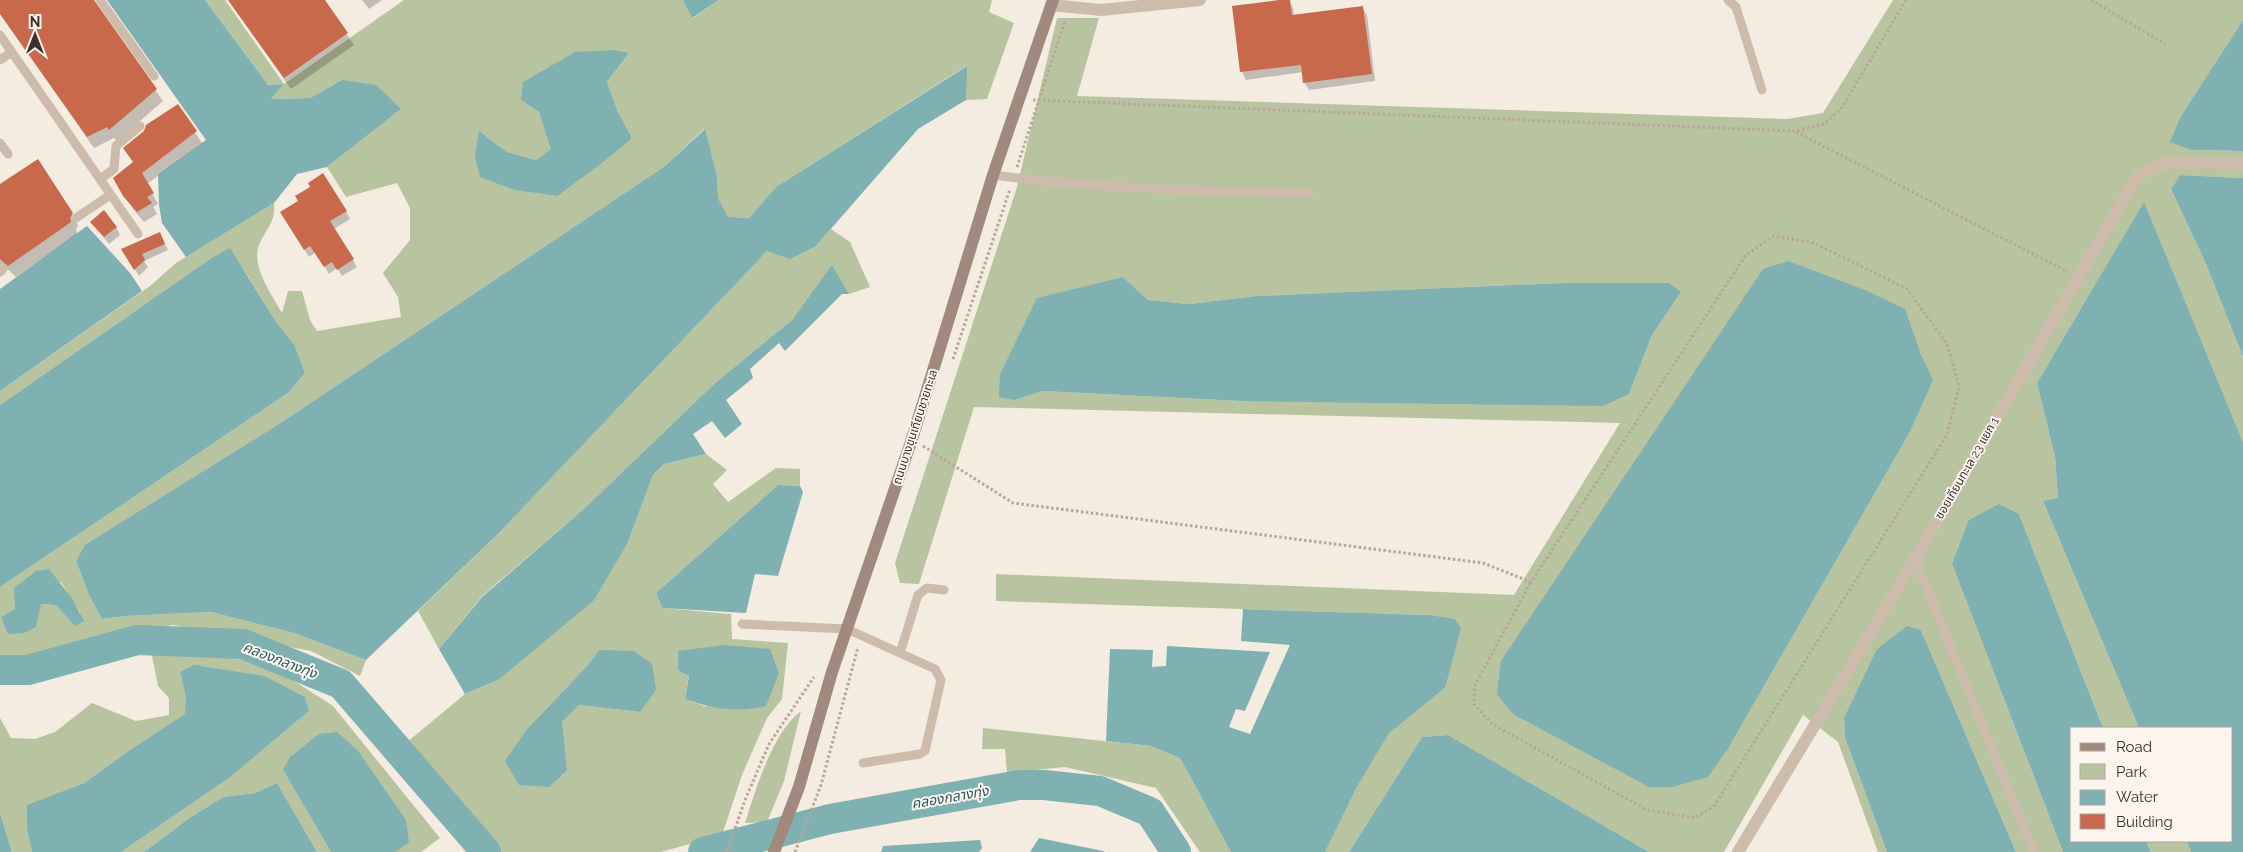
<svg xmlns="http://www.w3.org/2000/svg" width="2243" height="852" font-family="Raleway,'Noto Sans Thai',sans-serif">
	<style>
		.green { fill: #b8c4a0; fill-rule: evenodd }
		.water { fill: #7fb0b2 }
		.shadow { fill: #0003 }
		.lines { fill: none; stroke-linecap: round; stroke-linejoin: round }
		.river { stroke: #7fb0b2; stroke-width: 30 }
		.building { fill: #c8694b }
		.path { stroke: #b9a596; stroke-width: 3; stroke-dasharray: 2.5 2.5; stroke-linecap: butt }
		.service { stroke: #cdbbac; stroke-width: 9 }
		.minor { stroke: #cdbbac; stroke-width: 12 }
		.secondary { stroke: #a18a7d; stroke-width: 12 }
		.labels { text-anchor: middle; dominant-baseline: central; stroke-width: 4; stroke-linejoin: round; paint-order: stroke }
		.street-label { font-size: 12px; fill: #3b302b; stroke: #fbf5ee }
		.water-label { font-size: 14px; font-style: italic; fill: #1f5a5e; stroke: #fbf5ee }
	</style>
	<rect width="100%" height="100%" fill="#f4ebe1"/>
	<path class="green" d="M205,0H225L284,84L404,0H683L693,18L719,0H992L989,12L1014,23L987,99L966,100V66L776,187L749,218L728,217L718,198L717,176L704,129L665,166L285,420L86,545L76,561L89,595L102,619L125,616L211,612L294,633L366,660L360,676L311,651L173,625L110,634L29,657H0V587L288,393L305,373L295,346L275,320L245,271L210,259L0,405V391L150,286L176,263L274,203C276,223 266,228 259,245C251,267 272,295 282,313L288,291H302L310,320L317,331L401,317L398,297L383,273L410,240V208L397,183L346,197L327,167L401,109L342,80L310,98L271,99L284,84L268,85ZM629,53L607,82L618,112L632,138L558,196L479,131L507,152L536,160L552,149L539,112L521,100ZM61,582L80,612L75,625L56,605L41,604L1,617Z
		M1893,0H2243V20L2181,116L2192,150L2243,151V178L2180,175L2171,189L2206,264L2243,357V442L2144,203L2037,383L2055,457L2058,499L2043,501L2139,728H2103L2019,514L1952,564L2063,852H2016L1921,630L1844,718L1845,738L1887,852H1878L1838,742L1803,715L1724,852H1649L1448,735L1422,737L1349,852H1325L1357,787L1389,732L1445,688L1428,615L996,601V574L1514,595L1620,423L974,407L919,584L900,583L895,563L1017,187L1057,18H1099L1077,96L1787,119L1823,113ZM1123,277L1148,300L1189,304L1256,296L1563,283L1681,292L1652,335L1629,394L1241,401L1042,391ZM1920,352L1932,380L1910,432L1729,747Z
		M831,229L850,242L870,287L849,294L832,266L792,320L714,384L586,507L482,596L439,649L418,611L499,533L767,251L816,246Z
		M706,454L727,470L713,484L728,502L776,468L800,469V486L778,485L656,593L662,608L731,614L732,639L788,643L782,699L767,718L742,775L722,835L661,852H502L406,743L465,694L498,680L628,542L653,475L664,464ZM599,650L640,712L579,705L562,722L527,729L589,664ZM689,675L707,707L685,699Z
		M191,650L258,663L288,677L333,706L440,838L421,852H396L399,849L283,770L331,852H317L277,783L255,793L223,797L188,819L144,852H121L229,778L309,711L180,672L186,698V714L127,752L84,783L28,805L27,830L32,852H12L0,813V718L11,738L35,739L55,732L92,703L136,721L169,715V698L158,686L151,651Z
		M801,711L784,781L767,822L745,823C756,789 772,733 801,711Z
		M983,728L1151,746L1180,758L1231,852H1200L1156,788L1065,767L1007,773L1005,749H982Z
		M2146,841H2187L2191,852H2151Z"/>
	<path class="water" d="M107,0H205L268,85L284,84L271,99L310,98L342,80L376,85L401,109L327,167L297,174L274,203L186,257L162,223L159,205L158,175L206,140Z
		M683,0H719L692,18Z
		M2243,20V151L2192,150L2170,142L2181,116Z
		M614,50L629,53L607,82L618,112L632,138C609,159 583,176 558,196L515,190L480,177L475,157L479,131L507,152L536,160L551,149L539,112L521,100L523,82L575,52Z
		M967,66L966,100L918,129L816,246L790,259L767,251L499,533L366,660L294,633L211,612L125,616L102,619L89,595L76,561L85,545L285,420L665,166L705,129L717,176L718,198L728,217L749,218L776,187Z
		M2180,175L2243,178V357L2206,264L2171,189Z
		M2144,202L2243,442V852H2191L2187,841H2232V728H2139L2043,501L2058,498L2055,457L2037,383Z
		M87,226L130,273L142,291L0,391V289Z
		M230,248L275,320L295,346L305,373L288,393L0,587V405L210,259Z
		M1788,261L1865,290L1905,309L1920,352L1933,380L1910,432L1729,747L1708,777L1672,787H1649L1513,714L1497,694L1501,661L1763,269Z
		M832,265L849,294H842L785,351L779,343L750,369L753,378L726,400L742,424L725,438L712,421L693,434L706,454L664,464L653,475L628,542L594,600L498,680L465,694L439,649L482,597L586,507L714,384L792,320Z
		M1123,277L1148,300L1189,304L1256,296L1349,292L1563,283H1669L1681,292L1652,335L1629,394L1603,406L1241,401L1042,391L1014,400L999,397L1000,374L1037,298Z
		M778,485L800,486L803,492L778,576L755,574L746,613L662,608L656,593Z
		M1999,504L2019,514L2103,728H2072V841H2146L2151,852H2063L1952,564L1969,520Z
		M49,569L72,598L84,621L75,626L56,605L41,604L36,627L24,633L8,634L1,617L15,609L14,588L36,571Z
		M1243,609L1428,615L1455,619L1461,628L1445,688L1389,733L1357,787L1325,852H1231L1180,758L1151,746L1106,741L1110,649L1153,650L1152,667L1166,666L1167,646L1270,652L1245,711L1236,709L1229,727L1250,734L1290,645L1241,641Z
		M1907,626L1921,630L2016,852H1887L1845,738L1844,718L1877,649Z
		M724,645L770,649L779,673L766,706C736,713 713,709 685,699L689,676L678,670V651Z
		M599,650L634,651L652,664L656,690L640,712L579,705L562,722L567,770L549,787L519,785L505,761L527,729L589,664Z
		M194,665L264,676L305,697L309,711L229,778L121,852H32L27,830V805L84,783L127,752L185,714L186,698L180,672Z
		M337,732L358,751L406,820L409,842L396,852H331L283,770L290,757L319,734Z
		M1448,735L1649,852H1349L1422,737Z
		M277,783L317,852H144L188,819L223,797L255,793Z
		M0,813L12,852H0Z
		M1039,838L1103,851L1105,852H1030Z
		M980,840L982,848L979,852H881L883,846Z"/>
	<path class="shadow" d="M0,0H93L163,101L117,141L114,138L94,148L0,14Z
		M228,0H323L354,45L291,89Z
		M362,0H382L369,9Z
		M1289,0L1293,8L1294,16L1362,8L1367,15L1375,81L1309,90L1304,82L1303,72L1246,80L1242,72L1234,7Z
		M177,106L202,143L147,184L158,204L153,207L157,214L144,222L133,209L114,178L134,163L125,149Z
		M0,186L71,213L78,225L76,230L77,234L16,277L2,264L0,266Z
		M346,211L350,219L334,229L357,267L342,276L337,268L329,274L316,252L309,257L286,220Z
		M92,223L116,227L120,235L109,244Z
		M163,240L168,250L144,261L148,267L139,276L123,250Z"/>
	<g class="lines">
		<path class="river" d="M0,670H28L137,640L243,644L341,684L486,852
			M703,852L830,819L1019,785H1044L1100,791L1150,812L1176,852"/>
	</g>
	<path class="building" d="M0,0H94L157,89L109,130L107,127L87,137L0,14Z
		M228,0H325L348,33L284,78Z
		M1279,0H1290L1292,15L1363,6L1372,74L1303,83L1301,65L1240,72L1232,6Z
		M178,104L197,131L142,173L154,193L147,197L152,203L137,212L123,196L113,178L133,162L123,148L144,131L146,125Z
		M38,159L73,213L70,218L71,222L8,266L0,259V184Z
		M323,173L347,211L330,221L354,259L337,270L332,262L324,267L310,246L304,250L280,212L298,201L295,196L310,187L308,183Z
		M104,210L117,227L104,237L90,222Z
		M160,232L165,244L142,254L145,260L134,270L121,249Z"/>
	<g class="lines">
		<path class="path" d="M2091,0L2165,44
			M1033,100L1795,131L1824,124L1841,109L1906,0
			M1796,132L2068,272
			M1017,167L1065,21
			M953,359L1010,189
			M923,446L1013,503L1483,563L1531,582L1746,255L1774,236L1814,243L1907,289L1947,344L1959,386L1947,435L1714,806L1695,818L1647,810L1492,724L1474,704L1475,685L1531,582
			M727,852L745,800L769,744L814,677
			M795,852L821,785L858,647"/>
		<path class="service" d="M100,0L154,76
			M1728,0L1736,7L1762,90
			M0,35L138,234
			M0,60L12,52
			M0,143L8,154
			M993,175C1099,189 1205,191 1311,193
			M100,179L114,169L116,146L140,126
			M76,218L110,195
			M0,272L3,269
			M1915,559L2034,852
			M742,624L847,629L935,669L941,680L925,751L920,754L863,763
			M900,653L918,595L927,588L944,590"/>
		<path class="minor" d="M1051,5L1101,10L1200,0
			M1738,852L1915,559L2137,176L2169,162L2243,164"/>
		<path class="secondary" d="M774,852L799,787L832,672L912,439L993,175L1053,0"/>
	</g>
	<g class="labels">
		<g class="street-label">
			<text transform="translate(915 427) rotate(-72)">ถนนบางขุนเทียนชายทะเล</text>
			<text transform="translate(1967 468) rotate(-60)">ซอยเทียนทะเล 23 แยก 1</text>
		</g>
		<g class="water-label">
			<text transform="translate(280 660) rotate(21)">คลองกลางทุ่ง</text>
			<text transform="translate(950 797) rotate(-10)">คลองกลางทุ่ง</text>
		</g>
	</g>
	<rect x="2070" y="727" width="162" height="115" fill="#fbf5ee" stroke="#aea6a0"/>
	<rect x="2080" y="743" width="25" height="8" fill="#a18a7d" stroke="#aea6a0"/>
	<text x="2116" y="752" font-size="15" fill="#3b302b">Road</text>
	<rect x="2080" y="764" width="25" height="15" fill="#b8c4a0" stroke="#aea6a0"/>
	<text x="2116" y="777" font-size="15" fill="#3b302b">Park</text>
	<rect x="2080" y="790" width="25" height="15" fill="#7fb0b2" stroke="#aea6a0"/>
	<text x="2116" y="802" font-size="15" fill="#3b302b">Water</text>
	<rect x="2080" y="814" width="25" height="15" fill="#c8694b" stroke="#aea6a0"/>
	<text x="2116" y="827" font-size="15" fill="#3b302b">Building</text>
	<g transform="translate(35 35)" stroke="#fbf5ee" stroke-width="4" paint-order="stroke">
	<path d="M0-4L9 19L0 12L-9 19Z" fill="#3b302b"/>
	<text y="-8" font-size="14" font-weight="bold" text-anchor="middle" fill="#3b302b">N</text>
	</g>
</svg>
